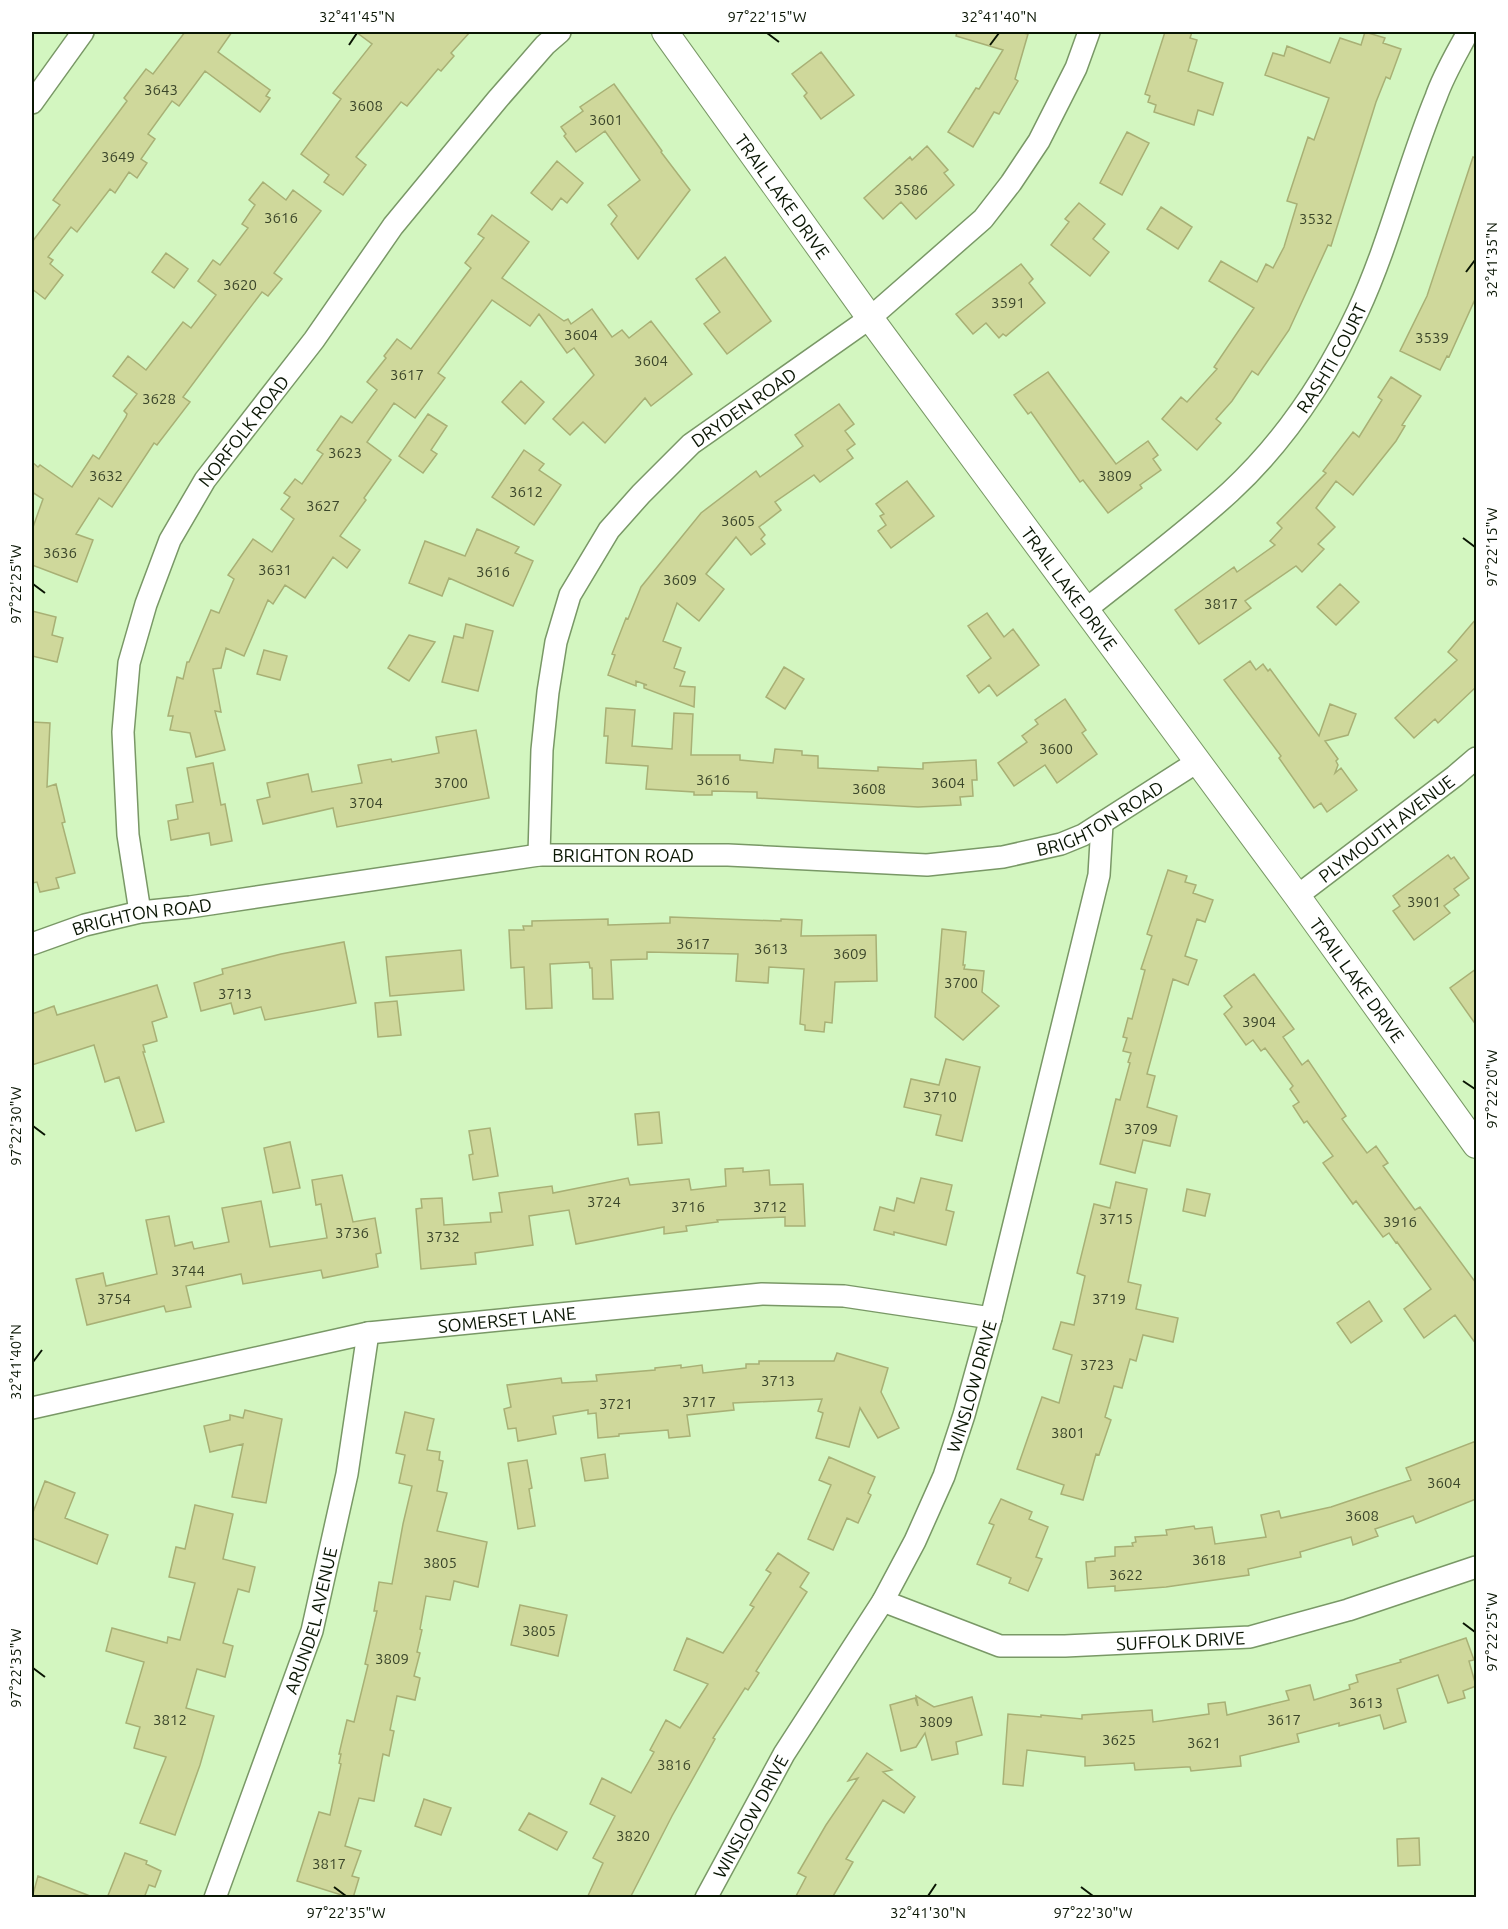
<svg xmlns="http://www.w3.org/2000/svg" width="1508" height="1929" font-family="Ubuntu,sans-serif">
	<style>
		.building { fill: #cfd89b; stroke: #a8b075; stroke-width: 1.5 }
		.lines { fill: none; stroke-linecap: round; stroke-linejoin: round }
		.minor-casing { stroke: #799866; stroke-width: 24 }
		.tertiary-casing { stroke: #799866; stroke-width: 28 }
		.minor { stroke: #fff; stroke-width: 21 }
		.tertiary { stroke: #fff; stroke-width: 26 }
		.ticks { fill: none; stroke: #0a1604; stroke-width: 2 }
		.labels { text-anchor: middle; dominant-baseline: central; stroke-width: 4.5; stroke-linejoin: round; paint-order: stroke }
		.number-label { font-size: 15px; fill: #3b462a }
		.street-label { font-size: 18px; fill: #0a1604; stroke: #fff }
		.neatline { fill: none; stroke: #0a1604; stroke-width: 2 }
		.ticks-label { font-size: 15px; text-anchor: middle; fill: #0a1604 }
	</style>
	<rect width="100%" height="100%" fill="#d3f6c0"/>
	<path class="building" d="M185,32H232L218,52L270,90L266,96L270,98L260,112L205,71L179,106L172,101L148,134L155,139L141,159L147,163L137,178L129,172L115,193L110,189L77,232L71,227L48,257L53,260L50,264L63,275L45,299L32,289V242L60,205L53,200L127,101L124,98L146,69L153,74Z
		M356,32H470L451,53L454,56L441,71L438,69L407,106L401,102L356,157L366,165L343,195L324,182L329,175L301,154L341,99L333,93L372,44Z
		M957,32H1018L1028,34L1015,79L1018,81L999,114L994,112L973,147L948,132L976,88L979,89L1003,50L956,36Z
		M1165,32H1192L1190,38L1197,40L1188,71L1223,83L1213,115L1198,110L1194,125L1154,112L1156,105L1148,102L1150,96L1145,94Z
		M1365,32L1385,38L1383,43L1401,49L1390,79L1386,77L1376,102L1331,246L1328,245L1289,330L1258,375L1252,371L1232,401L1216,419L1221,423L1197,450L1162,419L1181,397L1187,402L1217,369L1214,367L1254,308L1209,281L1221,261L1257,282L1266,264L1273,268L1284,247L1297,204L1287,201L1308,137L1314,140L1329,98L1265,75L1273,53L1284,56L1287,46L1330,63L1340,38L1361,45Z
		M821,52L854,95L821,119L804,96L807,93L792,74Z
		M614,84L662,151L661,152L690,190L638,259L611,224L617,216L608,205L640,180L605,131L576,152L564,136L566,134L561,127L583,111L580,107Z
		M1127,132L1149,143L1122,195L1100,183Z
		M927,146L948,170L944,173L954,185L916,219L901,202L883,219L864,198L910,157L912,160Z
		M1473,157L1476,158V297L1449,357L1447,356L1440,370L1400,351L1427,296Z
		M557,161L583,183L567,203L561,198L552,210L531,193Z
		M263,182L286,200L293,190L321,211L274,273L282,279L268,296L262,292L227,338L183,397L190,402L157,445L154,443L112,507L99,498L76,534L93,540L77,582L32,565V530L43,499L32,492V462L38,467L40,465L72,487L93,455L99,459L126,417L127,414L124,411L137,394L113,376L128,356L146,370L183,322L191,328L216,295L198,281L213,260L220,265L248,228L242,224L255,205L249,200Z
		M1079,203L1105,224L1093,239L1109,252L1090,276L1051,245L1069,222L1065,219Z
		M1161,207L1192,227L1178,249L1147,229Z
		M492,215L529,242L502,278L564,321L568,319L571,324L592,309L612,337L622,330L629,338L651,321L692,374L651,406L645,398L605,443L583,422L570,435L553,419L594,375L574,348L567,353L539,314L530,326L492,300L438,373L445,378L415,418L394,403L367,442L391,460L364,498L366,500L340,536L360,550L347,568L333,557L305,598L285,585L273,604L268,600L244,656L226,648L221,668L213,669L221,712L215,711L225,750L196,757L190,733L170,730L173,716H168L177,677L183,679L187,662H189L211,610L219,613L234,579L228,575L253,539L272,552L294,519L281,509L290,497L284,493L295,479L302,484L323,454L317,450L341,416L352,423L377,390L367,382L386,358L384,356L397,339L411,349L471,268L465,263L484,238L478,234Z
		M166,253L188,269L174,288L152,272Z
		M725,257L771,321L727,354L704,324L720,312L696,279Z
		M1021,264L1033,279L1029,283L1045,303L1006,336L1003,334L999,338L986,323L973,334L956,314Z
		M1048,372L1116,464L1148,441L1158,455L1153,459L1161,470L1140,485L1142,488L1108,513L1083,480L1080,482L1031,412L1028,414L1014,395Z
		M1391,377L1421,396L1402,425L1405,426L1396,441L1353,495L1336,481L1316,508L1335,527L1318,544L1324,549L1302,572L1296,566L1245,601L1251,608L1199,644L1175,610L1234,567L1237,572L1275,545L1270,541L1282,528L1277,523L1326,473L1323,471L1353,432L1359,437L1382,400L1378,397Z
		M521,381L544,402L525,424L502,402Z
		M839,404L854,424L845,431L855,444L847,450L853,458L820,482L814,475L775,502L781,510L759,527L765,535L761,539L765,544L751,555L736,537L706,574L724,589L699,621L677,603L663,641L681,648L674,668L685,672L680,686L695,687L694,707L644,688V685H647L636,681V686L608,675L615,655L612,654L626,618L628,619L641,587L701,513L756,471L760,477L803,446L795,435Z
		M428,414L447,426L431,450L437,454L423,473L399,456Z
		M524,450L544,464L539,470L561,485L534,525L492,497Z
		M907,481L934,516L891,548L878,531L886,525L880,516L884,514L876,504Z
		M477,529L519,547L515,553L533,561L513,606L449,578L442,596L409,583L425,541L465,556Z
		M1340,584L1359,602L1336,625L1317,607Z
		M32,611L56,617L52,635L63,638L57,662L32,656Z
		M987,613L1004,637L1013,629L1039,665L997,696L989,685L979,693L967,676L991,658L968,626Z
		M1476,619V687L1438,723L1435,719L1414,738L1395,718L1457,660L1448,652Z
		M466,624L493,631L478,691L442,682L454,636L463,638Z
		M409,635L435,642L409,681L388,668Z
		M264,650L287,656L280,680L257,674Z
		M1250,661L1256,670L1263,664L1268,671L1270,669L1319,736L1330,704L1356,714L1348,735L1325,741L1338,759L1336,761L1338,765L1335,773L1341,768L1357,790L1327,812L1321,803L1314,808L1279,758L1281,756L1224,680Z
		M784,667L804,679L785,709L766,697Z
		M1065,699L1086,730L1082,733L1097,754L1057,783L1045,765L1014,786L998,763L1027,742L1022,736L1038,724L1035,720Z
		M606,708L635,710L632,746L672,749L674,713L693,714L691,755H740V760L773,763L775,749L802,751V755L818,756V768L878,771V767L923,769V763L976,760L977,780H972L973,796L960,797L961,805L918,807L757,798V792L712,791V795H694V792L646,789L648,766L606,763L608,736H604Z
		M32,722L50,723L47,787L56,784L65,822L62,823L75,873L56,878L59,888L40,892L37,882L32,883Z
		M476,730L489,798L337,827L333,808L263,824L257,800L270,797L267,783L308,774L312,792L362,783L358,765L391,759L392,762L439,753L436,737Z
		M213,763L221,805L225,804L232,841L211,845L209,833L171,840L168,821L178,819L176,805L193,802L187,768Z
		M1448,855L1451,859L1454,857L1469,878L1454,889L1459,895L1444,906L1450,913L1414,940L1393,911L1400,906L1393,896Z
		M1168,870L1187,876L1185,882L1196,885L1193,893L1213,900L1205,922L1197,919L1185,956L1197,960L1188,985L1173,979L1147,1074L1155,1076L1147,1107L1177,1116L1170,1146L1143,1140L1135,1173L1100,1164L1116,1099L1120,1100L1130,1063L1128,1062L1131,1053L1123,1051L1127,1038L1123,1037L1128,1018L1132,1019L1145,970L1141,969L1152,936L1147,934Z
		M670,917L781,921V919L802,920L801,936L876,935L877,981L835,982L832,1023L825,1022L824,1032L805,1030V1025L800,1024L804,969L769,967L768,983L736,981L738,954L647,952V959L611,960L613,999H593L592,968H590L589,962L550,964L552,1008L526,1009L524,967L511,968L509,930H524L523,926H532V921L608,919V925L670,923Z
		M942,929L966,932L963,965H965L964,969L984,971L982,992L999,1006L963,1040L935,1017Z
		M344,942L356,1003L265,1020L261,1007L234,1014L231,1003L201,1011L194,983L223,974L222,969L281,954Z
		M461,950L464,990L390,996L386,957Z
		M1476,969V1025L1450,988Z
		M1254,974L1294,1029L1283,1037L1302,1065L1308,1060L1346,1116L1342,1119L1367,1153L1376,1146L1388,1163L1383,1166L1415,1210L1420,1207L1476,1283V1344L1455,1315L1424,1338L1404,1309L1431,1289L1397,1242L1396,1243L1389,1233L1383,1237L1356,1201L1353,1204L1323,1163L1333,1156L1307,1121L1304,1123L1293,1106L1299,1102L1290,1089L1293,1086L1265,1048L1261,1051L1253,1040L1246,1045L1224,1014L1232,1007L1224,996Z
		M157,985L167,1017L152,1022L157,1041L143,1045L145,1052H143L164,1122L136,1131L119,1077L105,1082L94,1045L32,1065V1014L54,1006L57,1015Z
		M397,1001L401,1035L378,1037L375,1003Z
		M946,1059L980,1067L962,1141L936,1135L941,1115L904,1107L911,1079L939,1085Z
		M659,1112L662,1143L638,1145L635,1114Z
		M490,1128L498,1176L473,1180L469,1155L473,1154L469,1131Z
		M290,1142L300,1188L273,1193L264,1148Z
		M743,1168V1172L769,1170L770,1185L803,1184L805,1226H785V1217L717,1220L718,1222L686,1226L687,1231L664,1234V1227L576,1244L569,1210L529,1216L533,1245L475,1253L476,1264L421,1269L416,1209L422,1208L421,1199L442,1198L444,1225L491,1222L490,1213L502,1212L499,1193L552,1186L553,1193L628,1178L630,1185L689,1179L691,1190L726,1186L725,1169Z
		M342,1175L353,1222L375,1218L381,1253L376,1254L378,1267L323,1278L321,1270L243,1284L241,1274L186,1286L191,1307L166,1312L164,1306L87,1325L76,1279L103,1273L106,1286L157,1274L146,1220L169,1216L175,1246L192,1242L194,1249L229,1242L222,1208L261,1201L270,1247L327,1238L321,1204L316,1205L312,1180Z
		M921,1178L952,1185L946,1210L954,1212L946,1245L894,1232V1235L874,1230L880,1207L894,1211L897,1198L914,1203Z
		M1116,1182L1147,1189L1128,1282L1141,1285L1136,1309L1178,1318L1173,1342L1143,1335L1136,1361L1130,1359L1122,1388L1114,1386L1105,1417L1111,1420L1099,1455L1096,1454L1083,1500L1061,1494L1064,1485L1017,1469L1042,1397L1059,1403L1072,1355L1053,1349L1061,1322L1074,1325L1085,1276L1077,1273L1094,1204L1110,1208Z
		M1187,1189L1210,1194L1205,1216L1183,1211Z
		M1369,1301L1382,1321L1351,1343L1337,1323Z
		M837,1353L888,1368L881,1392L899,1428L878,1438L860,1408L849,1447L816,1438L823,1413L818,1411L822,1399L733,1403L734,1410L687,1415L690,1436L669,1438L668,1430L619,1434V1436L598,1438L596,1413L588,1414V1410L553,1416L556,1434L518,1441L516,1428L508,1429L504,1409L511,1407L507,1385L561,1378L562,1383L597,1381L596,1375L655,1370V1368L681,1365V1368L702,1365L703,1373L746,1368V1364H759V1361H834Z
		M245,1410L282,1419L266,1503L232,1497L243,1444L210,1452L204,1426L230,1420V1415L243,1418Z
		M405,1412L434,1419L427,1450L440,1452L439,1460L443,1461L437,1491L447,1493L437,1531L487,1542L478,1587L454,1581L450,1600L426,1596L420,1629L422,1630L417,1652L420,1653L414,1676L420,1678L415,1700L397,1696L390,1730L394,1731L389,1756L383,1754L374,1801L359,1798L345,1846L361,1851L352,1876L359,1878L353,1898H351L297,1881L319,1812L330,1815L341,1764L339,1763L341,1754H339L347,1720L354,1722L368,1665L365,1664L377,1611H374L379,1582L392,1584L403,1524L412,1486L399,1483L405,1455L396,1453Z
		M1476,1441V1499L1416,1523L1413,1516L1375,1529L1378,1536L1353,1545L1351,1537L1300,1552L1301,1557L1248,1569L1249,1575L1166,1587L1115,1591V1586L1088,1588L1086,1562L1095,1561V1558L1115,1556V1547L1133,1546L1132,1543L1136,1542L1135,1537L1167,1535L1166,1530L1194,1526L1195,1529L1212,1527L1215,1544L1266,1537L1261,1515L1279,1511L1281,1518L1331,1507L1411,1480L1406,1468Z
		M605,1454L608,1478L585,1481L581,1458Z
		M829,1457L875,1477L868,1493L871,1495L858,1523L847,1518L833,1550L808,1539L831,1485L819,1480Z
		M527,1460L532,1488L529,1489L535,1526L518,1529L508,1463Z
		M45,1481L75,1493L65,1518L108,1535L97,1564L32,1538V1515Z
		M1001,1499L1032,1512L1029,1519L1048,1527L1036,1557L1042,1559L1028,1591L1009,1583L1011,1578L977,1564L994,1525L989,1523Z
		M195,1505L233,1514L223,1559L255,1567L249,1592L238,1589L223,1643L233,1646L225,1677L197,1669L186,1708L214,1716L200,1765L175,1835L140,1823L166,1757L134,1748L140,1727L126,1723L144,1662L106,1651L112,1628L167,1643L168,1637L180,1640L195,1583L169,1577L176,1547L185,1549Z
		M778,1553L809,1573L800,1587L807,1592L756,1671L759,1673L748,1690L745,1688L713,1738L715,1739L672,1816L630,1898H587L603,1863L593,1858L615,1816L590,1804L602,1778L631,1793L654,1752L650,1750L666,1720L680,1728L708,1684L674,1670L687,1638L723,1653L754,1607L750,1605L771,1573L766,1570Z
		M520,1605L567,1615L558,1656L511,1645Z
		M1466,1638L1474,1660L1469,1661L1476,1686L1463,1691L1465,1698L1448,1703L1438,1675L1397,1689L1406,1722L1384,1729L1380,1715L1339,1726V1723L1297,1734L1299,1742L1240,1756L1241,1766L1191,1771L1190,1767H1186L1135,1770L1134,1763L1085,1766V1757L1027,1750L1023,1786L1003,1784L1008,1714L1041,1717V1715L1082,1719V1715L1152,1710L1153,1722L1209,1714L1208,1704L1225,1702L1227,1715L1289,1700L1286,1691L1310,1685L1314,1700L1350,1689L1349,1685L1358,1682L1356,1675L1401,1662L1400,1660Z
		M916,1696L934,1707L972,1697L982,1735L956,1742L958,1754L932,1760L925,1733L916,1747L901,1751L890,1705L915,1698L918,1706Z
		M867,1753L892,1770L883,1772L915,1797L904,1813L883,1800L846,1859L853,1862L832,1898H795L806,1877L798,1873L826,1825L858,1778L848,1781Z
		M424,1799L451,1808L441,1835L415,1826Z
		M529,1813L567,1832L557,1850L519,1830Z
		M1419,1838L1420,1865L1398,1866L1397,1839Z
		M125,1853L147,1861L146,1864L161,1871L155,1887L149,1885L144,1898H107Z
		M38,1876L90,1896L89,1898H32Z"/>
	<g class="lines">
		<defs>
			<g id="minor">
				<path d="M32,103L83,32"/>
				<path id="s1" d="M1085,610C1134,571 1184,534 1230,492C1284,442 1327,377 1358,311C1390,242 1407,167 1436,97C1444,74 1457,53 1468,32"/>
				<path id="s2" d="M539,855L542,750L548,692L556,642L570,595L609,530L641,494L691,444L870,318L983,219L1011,183L1039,141L1076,68L1089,32"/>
				<path id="s3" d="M1297,896L1455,776L1476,758"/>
				<path id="s4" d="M140,912L128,835L123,732L129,663L146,604L170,540L205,480L314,340L393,226L497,100L545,45L560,32"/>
				<path id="s5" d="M32,944L85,925L140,912L190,907L539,855H728L927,865L1003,857L1061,844L1083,835L1197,762"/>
				<path id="s6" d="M32,1408L368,1333L762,1294L844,1296L991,1318"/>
				<path id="s7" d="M883,1601L1000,1646H1065L1250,1637L1348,1610L1476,1567"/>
				<path id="s8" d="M215,1898L312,1631L347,1474L368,1333"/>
				<path id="s9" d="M706,1898L784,1754L883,1601L915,1541L944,1476L964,1415L991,1318L1099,875L1102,824"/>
			</g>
			<g id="tertiary">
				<path id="s10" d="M665,32L870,318L1297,896L1476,1145"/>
			</g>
		</defs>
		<use href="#minor" class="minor-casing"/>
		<use href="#tertiary" class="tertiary-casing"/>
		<use href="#minor" class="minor"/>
		<use href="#tertiary" class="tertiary"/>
	</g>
	<path class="ticks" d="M767,33L779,42M349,45L357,33M990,45L999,33M1466,272L1475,260M1463,538L1475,547M33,584L45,593M1463,1081L1475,1089M33,1126L45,1135M33,1362L42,1350M1463,1623L1475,1632M33,1668L45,1677M334,1887L346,1896M1081,1887L1093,1896M928,1896L936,1884"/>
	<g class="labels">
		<g class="number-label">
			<text x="161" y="89">3643</text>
			<text x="366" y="105">3608</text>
			<text x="606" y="119">3601</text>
			<text x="118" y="156">3649</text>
			<text x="911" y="189">3586</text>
			<text x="281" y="217">3616</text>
			<text x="1316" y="218">3532</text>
			<text x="240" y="284">3620</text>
			<text x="1008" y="302">3591</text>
			<text x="581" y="334">3604</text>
			<text x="1432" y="337">3539</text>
			<text x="651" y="360">3604</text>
			<text x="407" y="374">3617</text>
			<text x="159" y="398">3628</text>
			<text x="345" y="452">3623</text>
			<text x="106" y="475">3632</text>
			<text x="1115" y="475">3809</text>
			<text x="526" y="491">3612</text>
			<text x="323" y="505">3627</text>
			<text x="738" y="520">3605</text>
			<text x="60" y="552">3636</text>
			<text x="275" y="569">3631</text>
			<text x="493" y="571">3616</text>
			<text x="680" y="579">3609</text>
			<text x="1221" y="603">3817</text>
			<text x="1056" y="748">3600</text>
			<text x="713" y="779">3616</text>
			<text x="451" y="782">3700</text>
			<text x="948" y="782">3604</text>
			<text x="869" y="788">3608</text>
			<text x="366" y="802">3704</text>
			<text x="1424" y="901">3901</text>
			<text x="693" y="943">3617</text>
			<text x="771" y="948">3613</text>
			<text x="850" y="953">3609</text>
			<text x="961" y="982">3700</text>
			<text x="235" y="993">3713</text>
			<text x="1259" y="1021">3904</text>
			<text x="940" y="1096">3710</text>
			<text x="1141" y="1128">3709</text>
			<text x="604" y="1201">3724</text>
			<text x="688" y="1206">3716</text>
			<text x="770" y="1206">3712</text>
			<text x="1116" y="1218">3715</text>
			<text x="1400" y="1221">3916</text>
			<text x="352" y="1232">3736</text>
			<text x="443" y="1236">3732</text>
			<text x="188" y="1270">3744</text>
			<text x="114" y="1298">3754</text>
			<text x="1109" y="1298">3719</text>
			<text x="1097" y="1364">3723</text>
			<text x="778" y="1380">3713</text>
			<text x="699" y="1401">3717</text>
			<text x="616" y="1403">3721</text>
			<text x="1068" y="1432">3801</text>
			<text x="1444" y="1482">3604</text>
			<text x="1362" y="1515">3608</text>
			<text x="1209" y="1559">3618</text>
			<text x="440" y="1562">3805</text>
			<text x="1126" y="1574">3622</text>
			<text x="539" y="1630">3805</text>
			<text x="392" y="1658">3809</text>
			<text x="1366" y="1702">3613</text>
			<text x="170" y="1719">3812</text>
			<text x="1284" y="1719">3617</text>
			<text x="936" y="1721">3809</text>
			<text x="1119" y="1739">3625</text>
			<text x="1204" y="1742">3621</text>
			<text x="674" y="1764">3816</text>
			<text x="633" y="1835">3820</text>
			<text x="329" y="1863">3817</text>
		</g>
		<g class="street-label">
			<text stroke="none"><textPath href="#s10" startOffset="202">TRAIL LAKE DRIVE</textPath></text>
			<text stroke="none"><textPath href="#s1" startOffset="356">RASHTI COURT</textPath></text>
			<text stroke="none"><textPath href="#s2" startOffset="522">DRYDEN ROAD</textPath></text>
			<text stroke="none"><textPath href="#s4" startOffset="512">NORFOLK ROAD</textPath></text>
			<text stroke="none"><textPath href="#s10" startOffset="688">TRAIL LAKE DRIVE</textPath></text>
			<text stroke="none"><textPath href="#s5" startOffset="1086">BRIGHTON ROAD</textPath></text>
			<text stroke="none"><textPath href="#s3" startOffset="112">PLYMOUTH AVENUE</textPath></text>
			<text stroke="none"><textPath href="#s5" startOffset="600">BRIGHTON ROAD</textPath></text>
			<text stroke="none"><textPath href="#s5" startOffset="114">BRIGHTON ROAD</textPath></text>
			<text stroke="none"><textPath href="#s10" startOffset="1174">TRAIL LAKE DRIVE</textPath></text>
			<text stroke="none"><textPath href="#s6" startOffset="484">SOMERSET LANE</textPath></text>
			<text stroke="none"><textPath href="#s9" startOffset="579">WINSLOW DRIVE</textPath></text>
			<text stroke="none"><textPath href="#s8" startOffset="294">ARUNDEL AVENUE</textPath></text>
			<text stroke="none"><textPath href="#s7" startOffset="306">SUFFOLK DRIVE</textPath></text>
			<text stroke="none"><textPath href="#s9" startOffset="93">WINSLOW DRIVE</textPath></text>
		</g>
	</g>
	<rect width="1508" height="1929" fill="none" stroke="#ffffff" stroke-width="66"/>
	<rect x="33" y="33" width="1442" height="1863" class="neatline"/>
	<g class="ticks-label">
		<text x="357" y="22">32°41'45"N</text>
		<text x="767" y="22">97°22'15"W</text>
		<text x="999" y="22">32°41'40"N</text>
		<text transform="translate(1492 260) rotate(-90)" y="5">32°41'35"N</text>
		<text transform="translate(1492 547) rotate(-90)" y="5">97°22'15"W</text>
		<text transform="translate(16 584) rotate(-90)" y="5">97°22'25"W</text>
		<text transform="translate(1492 1089) rotate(-90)" y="5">97°22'20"W</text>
		<text transform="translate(16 1126) rotate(-90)" y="5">97°22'30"W</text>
		<text transform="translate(16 1362) rotate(-90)" y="5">32°41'40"N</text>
		<text transform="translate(1492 1632) rotate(-90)" y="5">97°22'25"W</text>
		<text transform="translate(16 1668) rotate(-90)" y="5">97°22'35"W</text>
		<text x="346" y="1918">97°22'35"W</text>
		<text x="928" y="1918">32°41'30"N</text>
		<text x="1093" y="1918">97°22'30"W</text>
	</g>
</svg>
